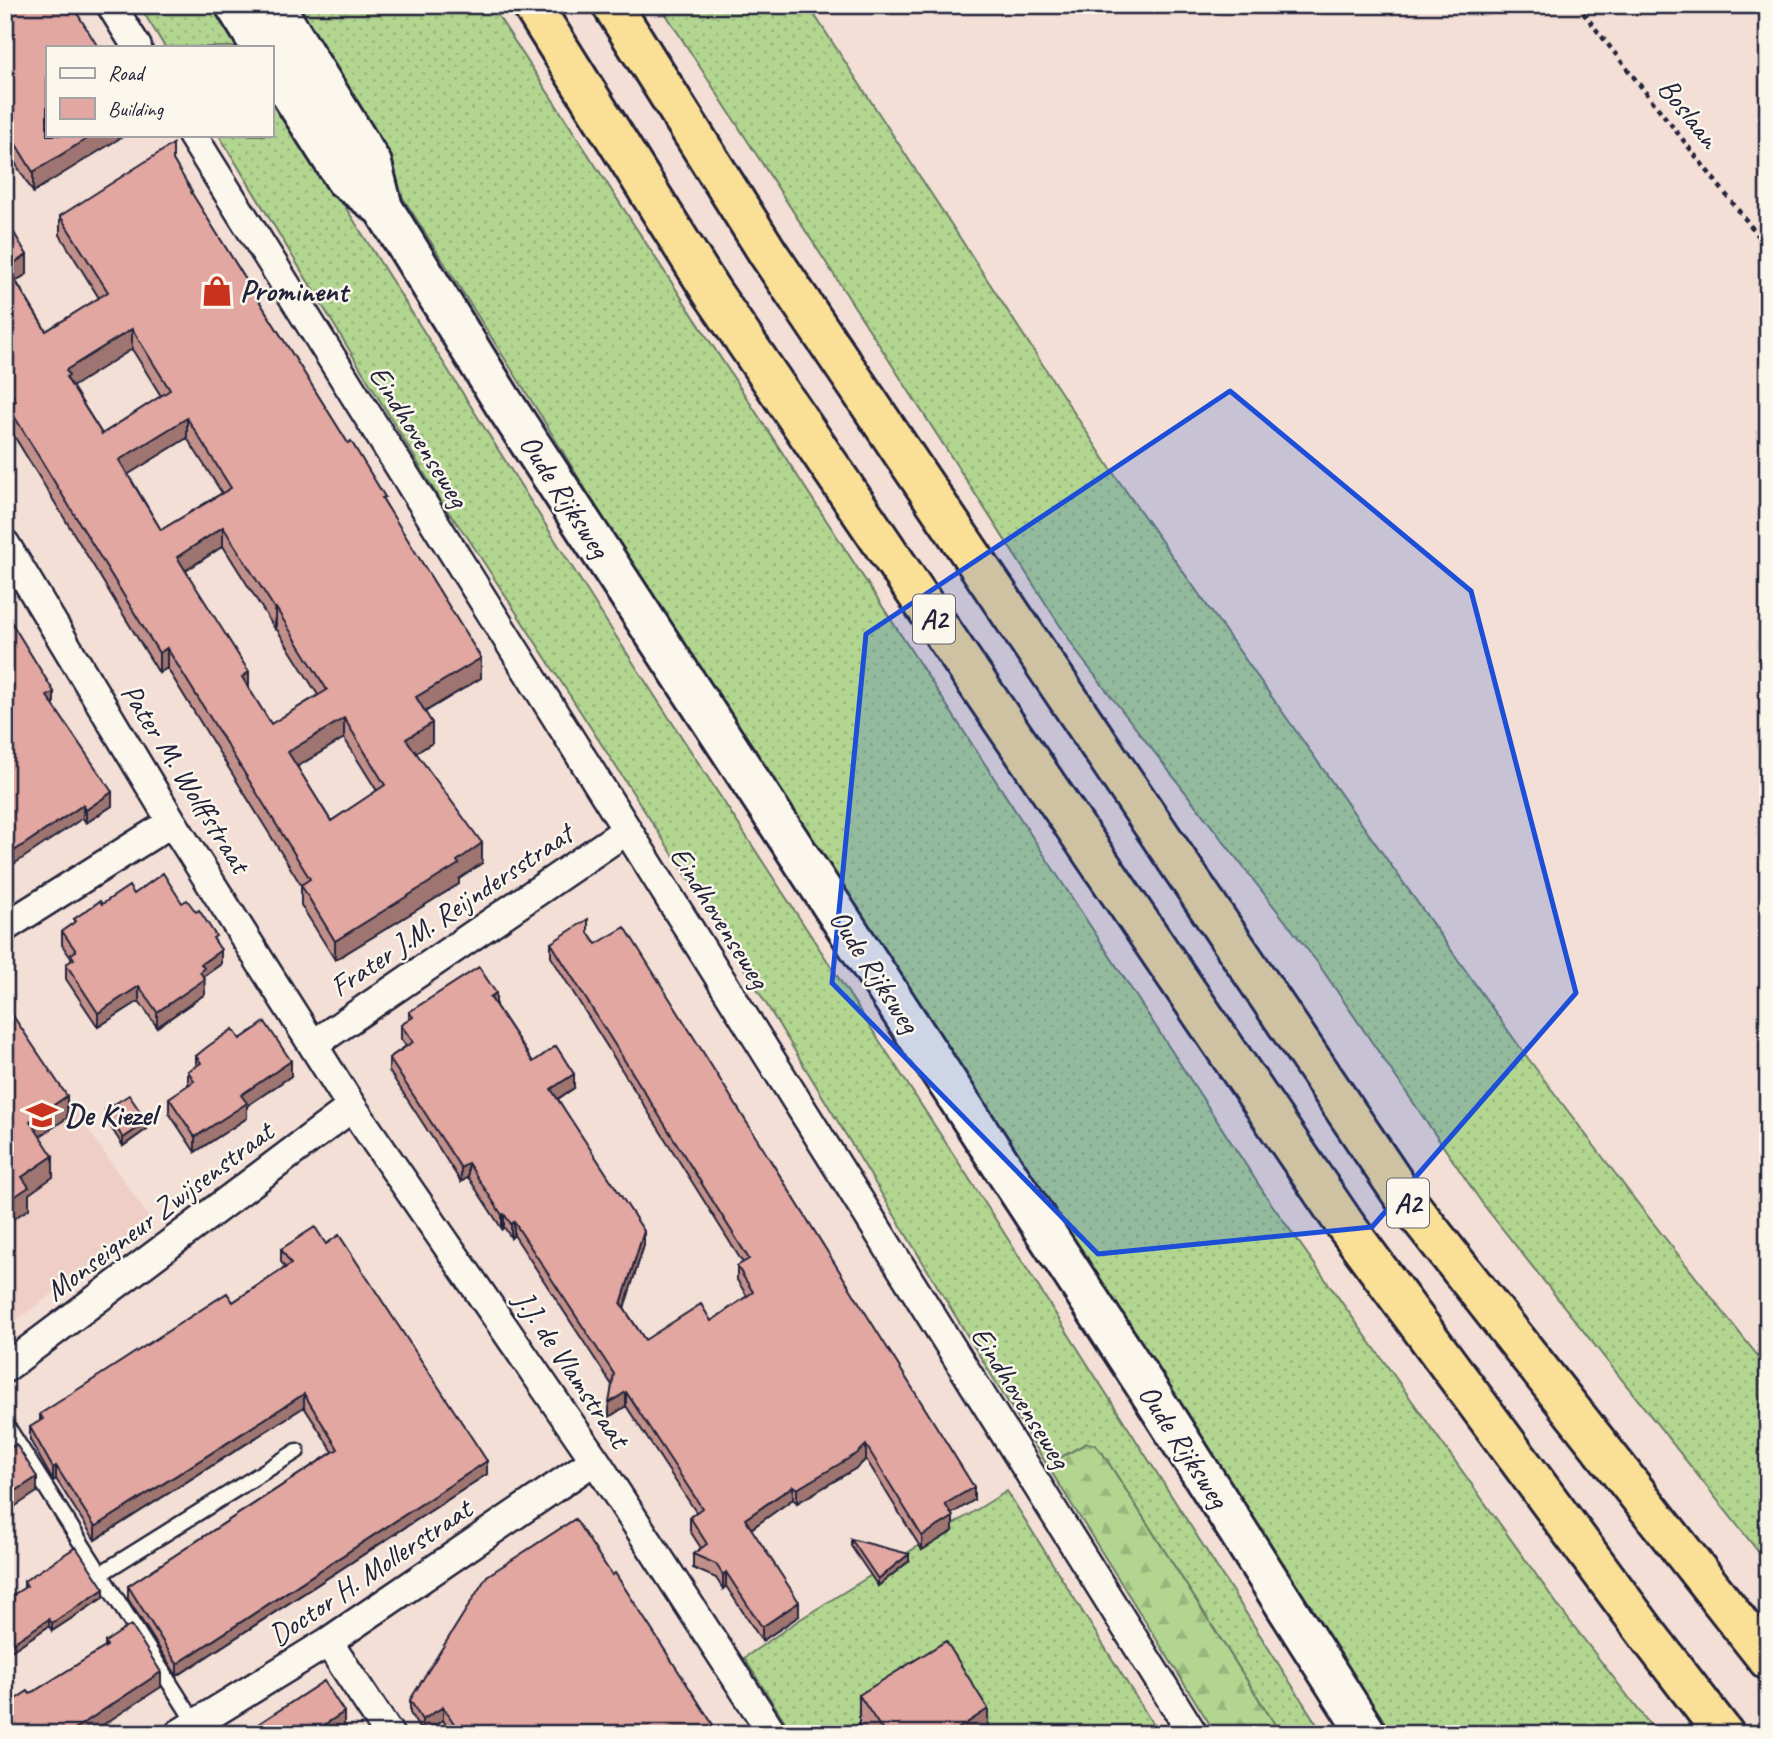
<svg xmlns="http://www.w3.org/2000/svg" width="1773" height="1739" font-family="Caveat,sans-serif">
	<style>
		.built { fill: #eecec5 }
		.grass { fill: url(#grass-dots); stroke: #6a7c66; stroke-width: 2 }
		.forest { fill: url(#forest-firs); stroke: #6a7c66; stroke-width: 2 }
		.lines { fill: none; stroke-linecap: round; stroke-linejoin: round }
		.service-casing { stroke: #22223b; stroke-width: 19 }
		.minor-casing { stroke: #22223b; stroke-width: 33 }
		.secondary-casing { stroke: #22223b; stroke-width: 44 }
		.motorway-casing { stroke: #22223b; stroke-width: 44 }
		.path { stroke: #22223b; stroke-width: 4.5; stroke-dasharray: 5 5; stroke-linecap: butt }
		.service { stroke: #fbf7ec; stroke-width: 14 }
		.minor { stroke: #fbf7ec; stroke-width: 28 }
		.secondary { stroke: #fbf7ec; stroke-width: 38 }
		.motorway { stroke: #fadf96; stroke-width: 38 }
		.wall { fill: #c2908a; stroke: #22223b; stroke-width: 2; fill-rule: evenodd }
		.shaded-wall { fill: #9e7570; stroke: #22223b; stroke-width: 2 }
		.building { fill: #e1a7a0; stroke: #22223b; stroke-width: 2; fill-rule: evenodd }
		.marked { fill: #1d4ed8; fill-opacity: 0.2; stroke: #1d4ed8; stroke-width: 5; stroke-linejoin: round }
		.labels { text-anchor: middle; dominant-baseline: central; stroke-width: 5; stroke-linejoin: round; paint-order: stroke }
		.shield { fill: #fbf7ec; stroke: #636270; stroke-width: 2 }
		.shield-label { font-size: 28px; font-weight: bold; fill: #22223b }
		.street-label { font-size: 30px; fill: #22223b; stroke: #fbf7ec }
		.poi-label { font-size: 30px; font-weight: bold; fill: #22223b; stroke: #fbf7ec; text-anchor: start }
	</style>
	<defs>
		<pattern id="grass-dots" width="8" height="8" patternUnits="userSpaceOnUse" patternTransform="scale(1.75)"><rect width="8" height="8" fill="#b2d590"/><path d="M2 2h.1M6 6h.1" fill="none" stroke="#99b77d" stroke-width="1.8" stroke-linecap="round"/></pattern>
		<pattern id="forest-firs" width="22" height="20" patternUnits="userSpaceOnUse" patternTransform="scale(1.75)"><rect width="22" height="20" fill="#b2d590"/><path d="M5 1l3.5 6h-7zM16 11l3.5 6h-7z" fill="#99b77d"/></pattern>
	</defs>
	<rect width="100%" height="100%" fill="#f3dfd5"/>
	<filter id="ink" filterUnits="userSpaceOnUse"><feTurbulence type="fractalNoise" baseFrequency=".0143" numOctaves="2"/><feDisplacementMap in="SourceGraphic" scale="14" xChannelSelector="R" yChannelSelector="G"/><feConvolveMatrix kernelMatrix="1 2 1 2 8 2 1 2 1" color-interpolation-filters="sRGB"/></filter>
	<g filter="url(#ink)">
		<path class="built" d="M5,1009L152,1222L5,1328Z"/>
		<path class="grass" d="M139,5H219L245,47H165Z
			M281,5H491L1268,1199L1562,1611L1657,1734H1382L1051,1203L690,661L541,416Z
			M660,5H808L1116,477L1524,1053L1639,1205L1768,1369V1564L1482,1203L1317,962L1079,655Z
			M271,89L608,624L985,1203L1323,1734H1281L1103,1454L1087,1443L1047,1465C922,1265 804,1060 677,861C608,753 537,646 468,538L444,506L219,135H271Z
			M1007,1491L1159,1734H793L744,1658L799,1620Z"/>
		<path class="forest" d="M1087,1443L1095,1445L1103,1454L1281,1734H1216L1047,1465Z"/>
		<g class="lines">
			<defs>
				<path id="service" d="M5,1423L195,1723
					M100,1574L297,1451"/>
				<path id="minor" d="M111,5L137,47
					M192,135L1193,1734
					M5,544L172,822L352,1107L595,1460L773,1734
					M5,927L172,822
					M314,1044L627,830
					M5,1368L352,1107
					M328,1642L389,1734
					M179,1734L328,1642L595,1460"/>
				<path id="secondary" d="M235,5L261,47
					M274,5L372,164L383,208L503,402L1147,1388L1367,1734
					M271,63L345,179L383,208"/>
				<path id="motorway" d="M532,5L711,291L1346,1226L1651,1639L1724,1734
					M612,5L768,253L1403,1196L1768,1660"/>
			</defs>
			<use href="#service" class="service-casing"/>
			<use href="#minor" class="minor-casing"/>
			<use href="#secondary" class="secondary-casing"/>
			<use href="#motorway" class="motorway-casing"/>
			<path class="path" d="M1577,5L1768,248"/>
			<use href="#service" class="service"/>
			<use href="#minor" class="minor"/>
			<use href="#secondary" class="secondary"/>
			<use href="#motorway" class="motorway"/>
		</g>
		<path class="wall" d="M72,5L33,192L9,153L5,17Z
			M173,160L192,194L385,503L481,678L425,712L432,743L416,753L482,863L459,879V884L335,960L301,905V885L167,668L159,673L8,426V407L5,403V229L27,274L16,281L46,331L99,298L60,235V216ZM132,349L161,396L102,434L72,386ZM187,438L222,493L161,530L128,474ZM223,546L275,629L276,628L318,695L271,724L249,689L186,571ZM344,738L377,791L331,821L297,767Z
			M5,612L54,706L112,806L86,823L83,818Z
			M134,894L182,903L216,942L221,964L204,976L205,994L157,1027L139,1001L98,1027L66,979V964L71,961V958L62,945V931L74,923V919L102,904Z
			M588,933L974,1500L951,1514L953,1531L922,1550L866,1459L858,1467L797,1503L793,1499L751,1529L799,1616L762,1641L726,1586L723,1589L716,1578L693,1568V1554L701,1548L690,1531V1517L696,1512L626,1406L609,1417L612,1385L514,1235L511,1238L504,1227L502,1229L468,1177L461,1182L389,1071V1058L406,1046L401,1039V1025L409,1020V1012L496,1006L533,1062L574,1088L558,1099L644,1245L624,1308L645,1340L711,1321L747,1296L737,1280V1266L743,1263L551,957V943Z
			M240,1039L291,1076L247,1106V1118L195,1152L169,1113V1098L188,1086V1071L196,1066V1056Z
			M105,1110L147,1129L123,1146L105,1118Z
			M326,1244L487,1474L177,1676L128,1599V1586L333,1452L304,1407L95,1540L56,1479L53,1481L30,1440V1427L40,1421V1414L233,1302L285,1267L281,1262V1249Z
			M851,1539L909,1561L878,1586L851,1546Z
			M24,1581L104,1597L52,1631L49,1626L5,1655V1600L24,1588Z
			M105,1642L161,1687L7,1729L5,1725V1706L30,1694L105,1647Z
			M859,1695L988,1734H859Z
			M410,1700L719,1734H452L443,1720L422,1733L410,1713Z"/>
		<path class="shaded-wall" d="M9,133V153L5,155V135Z
			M93,135H125L33,192V172Z
			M27,255V274L7,286V267Z
			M132,329V349L69,389V395L66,370Z
			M187,418V438L119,480V460Z
			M223,527V546L177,576V557Z
			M276,608V628L275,629V609Z
			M167,648V668L159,673V653Z
			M481,658V678L416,717V697Z
			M249,672V692L242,677Z
			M54,692V705L47,710V696Z
			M344,718V738L288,772V752Z
			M432,723V743L406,759V739Z
			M112,792V806L86,823V810Z
			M83,805V818L5,870V857Z
			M482,843V863L459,879V884L335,960V941Z
			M221,950V964L204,976L205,994L157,1027V1012L200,972L201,964Z
			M139,986V1001L98,1027V1013Z
			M496,993V1007L490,997Z
			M291,1061V1076L247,1106V1118L195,1152V1137L241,1095Z
			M574,1074V1088L551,1103V1089Z
			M67,1096V1118L30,1143V1121Z
			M147,1122V1129L123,1146V1138Z
			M53,1156V1177L29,1194V1209L5,1224V1203L22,1177Z
			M468,1163V1177L461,1182V1168Z
			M504,1214V1227L502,1229V1215Z
			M514,1222V1235L511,1238V1224Z
			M644,1231V1245L621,1318V1304Z
			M626,1392V1406L609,1417V1403Z
			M304,1394V1407L95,1540V1527Z
			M866,1445V1459L858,1467L797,1503V1489Z
			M487,1461V1474L177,1676V1664Z
			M56,1466V1479L53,1481V1468Z
			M37,1477V1492L5,1513V1498Z
			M793,1486V1499L745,1533V1519Z
			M974,1487V1500L945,1518V1504Z
			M953,1517V1531L922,1550V1536Z
			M909,1554V1561L878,1586V1579Z
			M726,1572V1586L723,1589V1575Z
			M104,1589V1597L52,1631V1623Z
			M799,1602V1616L762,1641V1627Z
			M49,1619V1626L5,1655V1648Z
			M161,1672V1687L89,1734H67Z
			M443,1707V1720L422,1733V1720Z
			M988,1709V1734H950Z
			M344,1712V1726L333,1734H310Z"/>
		<path class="building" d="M24,5H72L98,47H47V135H93L33,172L9,133L5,135V17Z
			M173,144V160L192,191L191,192L348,443L351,441L385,497L382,498L481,658L416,697L432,723L406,739L482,843L457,861L459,864L335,941L301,885L310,879L167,648L159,653L8,406L16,401L5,383V229L10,226L27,255L7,267L46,331L108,292L60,216ZM132,329L170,390L102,434L66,377L69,375L66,370ZM187,418L231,488L161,530L119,460ZM223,527L275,609L276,608L327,690L271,724L242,677L249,672L177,557ZM344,718L385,785L331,821L288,752Z
			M5,612L54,692L47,696L112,792L86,810L83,805L5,857Z
			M163,873L182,903L187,900L196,912L199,910L216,936L213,938L221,950L201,964L204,968L200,972L205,979L157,1012L139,986L98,1013L66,964L74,959L71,954L76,951L62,931L76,921L74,919L100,901L102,904L129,886L134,894Z
			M588,919V933L596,944L625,927L974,1487L945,1504L953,1517L922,1536L866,1445L858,1453L797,1489L793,1486L745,1519L799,1602L762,1627L726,1572L723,1575L716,1564L693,1554L707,1544L690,1517L702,1508L626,1392L609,1403L614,1374L514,1222L511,1224L504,1214L502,1215L468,1163L461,1168L389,1058L413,1042L401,1025L413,1017L409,1012L479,967L496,993L490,997L533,1062L556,1046L574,1074L551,1089L644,1231L621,1304L645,1340L701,1304L711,1321L753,1292L737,1266L749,1259L551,943Z
			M5,1004L67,1096L30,1121L53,1156L22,1177L29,1187L5,1203Z
			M265,1022L291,1061L241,1095L247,1103L195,1137L169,1098L194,1081L188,1071L201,1063L196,1056L207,1047L233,1029L240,1039Z
			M129,1095L147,1122L123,1138L105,1110Z
			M315,1227L326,1244L339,1235L487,1461L177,1664L128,1586L338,1449L304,1394L95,1527L56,1466L53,1468L30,1427L43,1419L40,1414L227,1293L233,1302L291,1264L281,1249Z
			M16,1444L37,1477L5,1498V1452Z
			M575,1519L612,1575L615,1573L719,1734H461L443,1707L422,1720L410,1700L487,1576Z
			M851,1539L909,1554L878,1579Z
			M76,1547L104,1589L52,1623L49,1619L5,1648V1600L27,1586L24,1581Z
			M131,1625L161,1672L67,1734H5V1730L14,1724L5,1711V1706L28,1691L30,1694L78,1664L107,1646L105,1642Z
			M946,1641L988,1709L950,1734H885L859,1695Z
			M324,1681L344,1712L310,1734H243Z"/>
	</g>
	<path class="marked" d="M1230,391L1471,591L1576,993L1372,1227L1098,1254L832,983L866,634Z"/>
	<defs>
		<symbol id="shop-bare" viewBox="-9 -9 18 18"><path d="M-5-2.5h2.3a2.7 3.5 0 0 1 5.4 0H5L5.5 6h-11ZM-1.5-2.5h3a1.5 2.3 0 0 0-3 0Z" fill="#c8321e" stroke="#fbf7ec" stroke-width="2.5" paint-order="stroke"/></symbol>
		<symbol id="school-bare" viewBox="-9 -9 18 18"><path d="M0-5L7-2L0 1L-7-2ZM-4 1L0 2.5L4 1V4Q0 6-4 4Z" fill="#c8321e" stroke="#fbf7ec" stroke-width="2.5" paint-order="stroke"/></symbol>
	</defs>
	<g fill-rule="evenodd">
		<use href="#shop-bare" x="195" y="269" width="44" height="44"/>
		<use href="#school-bare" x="20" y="1093" width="44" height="44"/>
	</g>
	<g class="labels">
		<g class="shield">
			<rect x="913" y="594.5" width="42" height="49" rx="5"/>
			<rect x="1387" y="1178.5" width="42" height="49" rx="5"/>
		</g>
		<g class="shield-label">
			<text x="934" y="619">A2</text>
			<text x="1408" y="1203">A2</text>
		</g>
		<g class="street-label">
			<text transform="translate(1689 113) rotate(52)">Boslaan</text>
			<text transform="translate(419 436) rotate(58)">Eindhovenseweg</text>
			<text transform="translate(565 496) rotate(57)">Oude Rijksweg</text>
			<text transform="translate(186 778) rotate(58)">Pater M. Wolffstraat</text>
			<text transform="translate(451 910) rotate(-34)">Frater J.M. Reijndersstraat</text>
			<text transform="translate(720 917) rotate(58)">Eindhovenseweg</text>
			<text transform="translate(875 971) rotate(57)">Oude Rijksweg</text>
			<text transform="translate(159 1211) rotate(-37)">Monseigneur Zwijsenstraat</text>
			<text transform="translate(572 1369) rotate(56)">J.J. de Vlamstraat</text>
			<text transform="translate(1021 1397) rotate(58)">Eindhovenseweg</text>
			<text transform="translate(1184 1446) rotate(57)">Oude Rijksweg</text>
			<text transform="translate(370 1572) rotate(-34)">Doctor H. Mollerstraat</text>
		</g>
		<g class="poi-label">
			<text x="240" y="291">Prominent</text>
			<text x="65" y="1115">De Kiezel</text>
		</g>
	</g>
	<rect width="1773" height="1739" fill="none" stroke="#fbf7ec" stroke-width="28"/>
	<rect x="14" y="14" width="1745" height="1711" fill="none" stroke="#22223b" stroke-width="2.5" filter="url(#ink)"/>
	<rect x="46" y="46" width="228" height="91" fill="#fbf7ec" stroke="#a4a2a5" stroke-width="2"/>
	<rect x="60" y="68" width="35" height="10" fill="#fbf7ec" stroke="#a4a2a5" stroke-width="2"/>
	<text x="108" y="80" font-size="21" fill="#22223b">Road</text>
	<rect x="60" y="98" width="35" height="21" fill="#e1a7a0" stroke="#a4a2a5" stroke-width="2"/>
	<text x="108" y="116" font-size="21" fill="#22223b">Building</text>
</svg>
